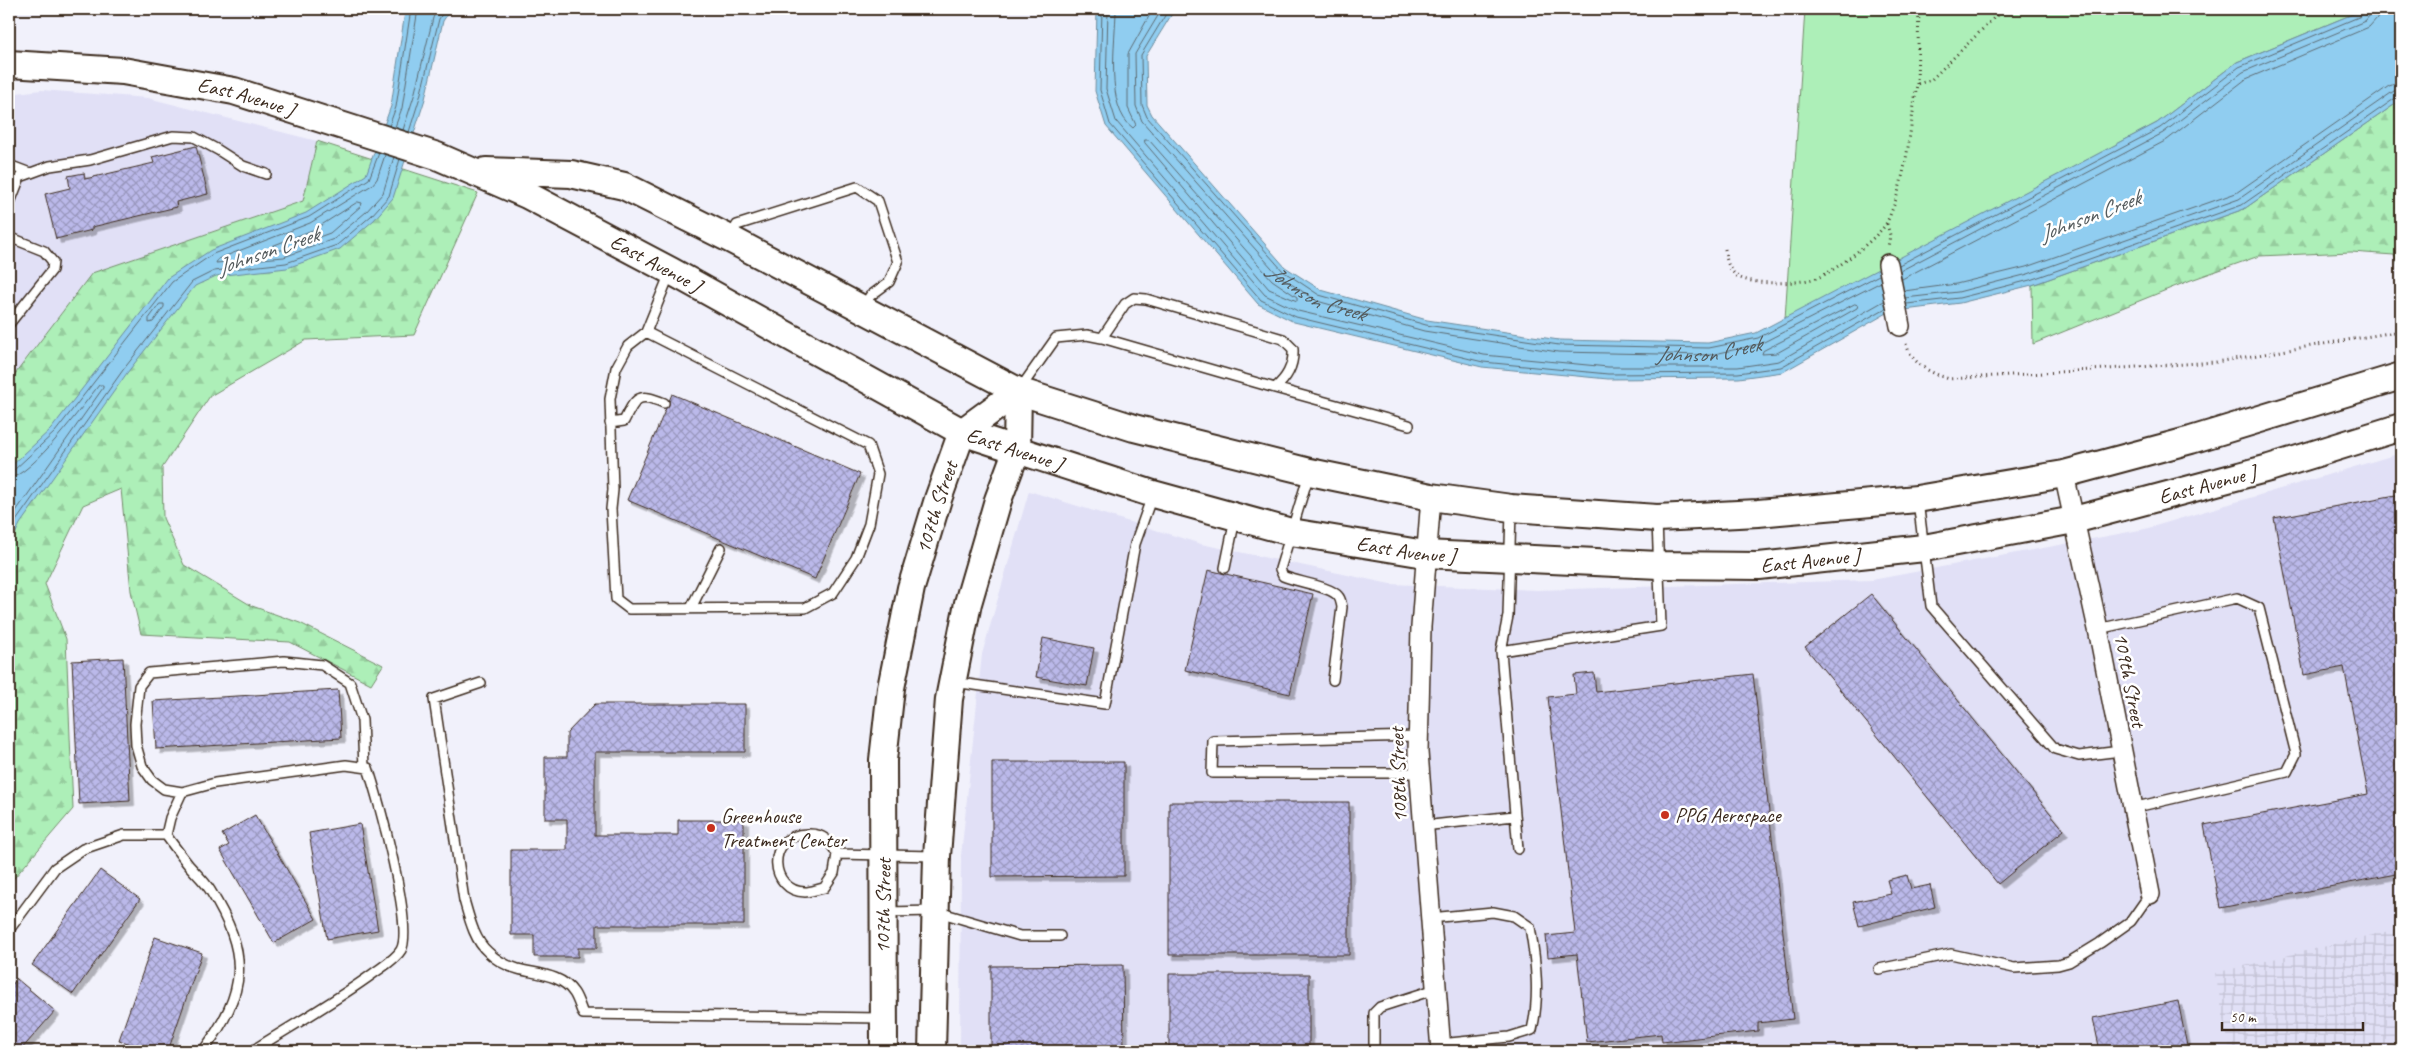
<svg xmlns="http://www.w3.org/2000/svg" width="2410" height="1060" font-family="Caveat,sans-serif">
	<style>
		.built { fill: #e1e0f6 }
		.industrial { fill: url(#industrial-grid) }
		.grass { fill: #adefb8; stroke: #748c6b }
		.forest { fill: url(#forest-firs); stroke: #748c6b }
		.water { fill: #90cdf0; stroke: #6e8c9c }
		.lines { fill: none; stroke-linecap: round; stroke-linejoin: round }
		.shore { stroke: #5d6b72; stroke-width: 1 }
		.building { fill: url(#building-cross-hatch); stroke: #3b2a1e; filter: url(#shadow) }
		.lane-casing { stroke: #3b2a1e; stroke-width: 12 }
		.street-casing { stroke: #3b2a1e; stroke-width: 22 }
		.secondary-casing { stroke: #3b2a1e; stroke-width: 30 }
		.path { stroke: #3b2a1e; stroke-width: 3; stroke-dasharray: 1 4; stroke-linecap: butt }
		.lane { stroke: #fff; stroke-width: 9 }
		.street { stroke: #fff; stroke-width: 19 }
		.secondary { stroke: #fff; stroke-width: 26 }
		.poi-dot { fill: #c8321e; stroke: #fff; stroke-width: 2 }
		.labels { text-anchor: middle; dominant-baseline: central; stroke-width: 5; stroke-linejoin: round; paint-order: stroke }
		.street-label { font-size: 21px; fill: #3b2a1e; stroke: #fff }
		.poi-label { font-size: 21px; fill: #3b2a1e; stroke: #fff; text-anchor: start }
		.water-label { font-size: 22px; font-style: italic; fill: #545b5d; stroke: #fff }
	</style>
	<defs>
		<pattern id="industrial-grid" width="8" height="8" patternUnits="userSpaceOnUse" patternTransform="scale(1.25)"><rect width="8" height="8" fill="#e1e0f6"/><path d="M0 4h8M4 0v8" fill="none" stroke="#c2c0d2"/></pattern>
		<pattern id="forest-firs" width="22" height="20" patternUnits="userSpaceOnUse" patternTransform="scale(1.25)"><rect width="22" height="20" fill="#adefb8"/><path d="M5 1l3.5 6h-7zM16 11l3.5 6h-7z" fill="#96cd9e"/></pattern>
		<pattern id="building-cross-hatch" width="8" height="8" patternUnits="userSpaceOnUse" patternTransform="scale(1.25)"><rect width="8" height="8" fill="#bbb9ea"/><path d="M0 0l8 8M0 8l8-8" fill="none" stroke="#9997bd"/></pattern>
		<filter id="shadow"><feDropShadow dx="4.5" dy="4.5" stdDeviation="0" flood-color="#0004"/></filter>
	</defs>
	<rect width="100%" height="100%" fill="#f1f1fb"/>
	<filter id="ink" filterUnits="userSpaceOnUse"><feTurbulence type="fractalNoise" baseFrequency=".02" numOctaves="2"/><feDisplacementMap in="SourceGraphic" scale="10" xChannelSelector="R" yChannelSelector="G"/><feConvolveMatrix kernelMatrix="1 2 1 2 8 2 1 2 1" color-interpolation-filters="sRGB"/></filter>
	<g filter="url(#ink)">
		<path class="built" d="M41,90L148,98L317,141L303,201L92,273L9,382V94Z
			M2401,453V1051H960L961,856L982,654L1029,491L1201,544L1390,584L1537,590L1872,580L2145,529Z"/>
		<path class="industrial" d="M2401,928V1051H2230L2215,973Z"/>
		<path class="grass" d="M1805,9H2365L2237,62L2157,123L1785,319Z"/>
		<path class="forest" d="M2401,100V270L2394,255L2351,252L2259,256L2191,280L2033,344L2032,285L2244,209Z
			M317,141L478,193L414,335L306,340L210,396L162,468L163,518L184,565L252,606L300,623L383,665L371,684L290,642L141,634L131,591L121,489L83,505L45,584L66,639L73,809L9,884V382L92,273L303,201Z"/>
		<path class="water" d="M408,9H451L443,21L425,99L393,198L374,220L340,249L287,268L216,276L195,286L127,373L20,524L9,547V468L51,429L168,278L211,250L306,213L366,175L391,106L405,12Z
			M1097,9H1175L1146,56L1147,105L1152,115L1285,267L1321,290L1427,320L1559,340L1708,343L1756,333L2157,123L2237,62L2365,9H2401V100L2244,209L2032,285L1960,303L1889,312L1783,372L1739,378L1608,379L1482,367L1294,322L1258,304L1106,126L1095,91Z"/>
		<g class="lines">
			<g class="shore">
				<path d="M1102,9L1100,90L1110,124L1261,300L1296,317L1483,362L1608,374L1738,373L1781,367L1886,308"/>
				<path d="M1108,9L1106,89L1116,121L1265,295L1298,311L1484,355L1608,367H1738L1779,361L1884,301"/>
				<path d="M1116,9C1116,41 1104,107 1133,128L1136,125L1128,108V54L1153,9"/>
				<path id="s1" d="M1162,9L1135,54L1136,106L1142,121L1279,276L1317,301L1424,331L1558,352L1710,355L1760,344L1881,282"/>
				<path d="M1169,9L1141,55L1142,105L1147,117L1283,271L1319,295L1426,325L1559,345L1709,348L1758,338L1879,275"/>
				<path d="M389,126L396,107L411,9"/>
				<path d="M395,127L402,108L418,9"/>
				<path d="M403,130L414,96L433,18L437,9"/>
				<path d="M409,132L420,97L439,19L445,9"/>
				<path d="M1145,140H1149L1272,280L1297,297V301L1269,289L1145,143Z"/>
				<path d="M385,155L377,179L372,185L310,223L218,259L216,263L284,257L334,239L366,212L383,193L394,157"/>
				<path d="M358,202L362,203L361,206L330,233L283,250H271L272,246L315,229Z"/>
				<path d="M1899,265L2160,128L2239,67L2361,16L2365,9"/>
				<path d="M1900,271L2163,133L2243,72L2365,21L2370,15L2371,9"/>
				<path d="M1902,279L2167,140L2246,79L2369,27L2377,18L2379,9"/>
				<path d="M1904,291L1956,284L2026,267L2236,193L2389,86L2401,82"/>
				<path d="M1905,298L1958,292L2028,274L2239,199L2394,91L2401,90"/>
				<path d="M160,304H164V307L153,322L149,323V319Z"/>
				<path d="M1855,304L1858,305L1857,308L1777,353L1762,354L1763,351Z"/>
				<path d="M1907,304L1959,298L2030,280L2242,205L2397,97L2401,96"/>
				<path d="M9,472L14,470L55,432L172,282L213,254L309,217L369,179L379,153"/>
				<path d="M9,478C31,477 84,404 99,385H103V388L9,521"/>
				<path d="M9,535L16,521L123,370L192,282L214,271L286,263L337,245L371,216L389,196L400,159"/>
			</g>
		</g>
		<path class="building" d="M196,146L208,194L176,202L177,207L92,227V230L56,239L45,194L70,188L68,176L84,173L85,179L154,163L152,157Z
			M672,394L860,474L815,579L627,500Z
			M2401,494V873L2220,908L2204,825L2368,794L2344,667L2304,675L2274,518Z
			M1208,570L1313,594L1290,694L1185,670Z
			M1871,594L2064,830L1998,884L1805,647Z
			M1043,638L1094,648L1087,686L1036,677Z
			M123,658L130,801L79,804L72,661Z
			M1594,673L1596,692L1753,674L1793,1019L1758,1023V1031L1662,1042L1661,1034L1587,1042L1577,954L1548,957L1546,936L1575,933L1548,697L1576,694L1574,675Z
			M338,690L341,738L156,749L153,701Z
			M595,704H745V752H595V835H678V820H744V925H597V948H578V957H534V935H511V850H567V819H545V757H567V733Z
			M992,762H1124V876L992,877Z
			M1169,802H1349V955H1169Z
			M255,815L316,919L274,943L220,850L229,845L222,834Z
			M360,824L378,930L327,939L309,833Z
			M100,870L140,899L73,994L32,965Z
			M1907,875L1911,889L1930,885L1935,907L1859,926L1853,902L1891,894L1887,880Z
			M155,937L202,953L168,1051H152L119,1040Z
			M1123,965L1124,1051H991V966Z
			M1169,974H1309V1051H1169Z
			M17,979L55,1011L20,1051H9V988Z
			M2178,1001L2188,1051H2100L2093,1018Z"/>
		<g class="lines">
			<defs>
				<path id="lane" d="M9,165L30,173
					M9,205L20,177L50,166L90,160L173,136L194,137L218,150L243,166L266,174
					M731,236L737,225L857,187L878,201L898,262L889,282L870,296L864,306
					M9,237L44,251L53,262L52,270L9,324
					M646,332L868,445L878,474L869,524L856,558L833,593L805,608L629,609L616,599L611,509L613,490L610,399L616,368L628,346L646,332L670,273
					M1275,388L1409,425
					M1020,389L1056,338L1087,335L1102,338L1275,388C1287,378 1294,365 1293,349L1283,339L1146,299L1134,298L1125,304L1102,338
					M610,423L624,421C636,397 638,392 664,403
					M1309,474L1280,569L1283,576C1296,582 1330,586 1338,596C1341,599 1341,603 1342,607L1333,680
					M1918,501L1931,606L2055,749L2079,756L2121,751
					M1511,511L1508,616L1501,651L1518,849
					M1225,568L1235,519
					M691,608L721,548
					M2098,629L2237,598L2259,608L2296,754L2287,772L2132,808
					M1501,651L1661,626L1657,521
					M954,682L1105,704L1135,544L1152,496
					M481,683L434,699L464,900C469,917 474,940 488,952C496,960 507,966 518,969C536,974 562,974 574,993C578,999 580,1007 583,1014L881,1018
					M1418,736L1213,741L1212,773H1419
					M182,792L164,789L152,780L142,766L136,745L135,724L139,686L149,673L284,661L322,665L350,683L362,720L364,767
					M1423,826L1514,816
					M166,835L170,818L182,792L215,783L346,765L368,768C378,797 414,927 401,950C396,959 382,967 374,973C336,1001 293,1025 252,1051
					M837,854L834,873L824,888C818,889 811,892 805,892C770,892 764,835 807,834C823,833 830,841 837,854L935,856
					M886,912L935,911L1020,936H1060
					M1430,918L1493,912L1514,916L1530,927C1536,962 1540,996 1532,1030L1509,1037L1440,1044
					M9,930L55,868L83,849L124,835H166C173,845 180,854 187,863C194,872 204,880 210,890C250,954 248,991 203,1051
					M1879,969L1951,954L2014,968L2058,965L2069,962L2100,943L2131,921L2150,894
					M1374,1051V1013L1380,1007L1436,989"/>
				<path id="street" d="M1888,264L1900,326
					M2064,474L2098,629L2150,894
					M1431,497L1421,627L1418,752L1441,1051"/>
				<g id="secondary">
					<path id="s2" d="M9,64L123,71L234,91L437,156L527,195L671,271L962,432L1153,494L1291,532L1425,554L1659,565L1759,566L1924,548L2074,520L2269,468L2401,427"/>
					<path d="M486,171L571,174L624,186L730,239L1018,391L1134,428L1310,472L1431,497L1511,508L1657,518L1758,513L1917,499L2064,474L2191,440L2401,376"/>
					<path id="s3" d="M884,1051L883,760L891,688L911,588L938,499L962,432L1018,391"/>
					<path d="M932,1051L937,856L949,699L968,603L998,500L1017,449L1018,391"/>
				</g>
			</defs>
			<use href="#lane" class="lane-casing"/>
			<use href="#street" class="street-casing"/>
			<use href="#secondary" class="secondary-casing"/>
			<path class="path" d="M1917,84L1919,9
				M1887,224L1890,235L1888,247
				M1725,249C1726,259 1728,269 1737,276C1751,286 1803,284 1819,277C1834,272 1881,235 1887,222C1907,179 1910,129 1917,84L1931,80L2003,9
				M1906,344C1913,365 1929,372 1949,379L2216,362L2401,331"/>
			<use href="#lane" class="lane"/>
			<use href="#street" class="street"/>
			<use href="#secondary" class="secondary"/>
		</g>
	</g>
	<g class="poi-dot">
		<circle cx="1665" cy="815" r="5"/>
		<circle cx="711" cy="828" r="5"/>
	</g>
	<g class="labels">
		<g class="street-label">
			<text stroke="none"><textPath href="#s2" startOffset="240">East Avenue J</textPath></text>
			<text stroke="none"><textPath href="#s2" startOffset="684">East Avenue J</textPath></text>
			<text stroke="none"><textPath href="#s2" startOffset="1089">East Avenue J</textPath></text>
			<text stroke="none"><textPath href="#s2" startOffset="2304">East Avenue J</textPath></text>
			<text stroke="none"><textPath href="#s3" startOffset="550">107th Street</textPath></text>
			<text stroke="none"><textPath href="#s2" startOffset="1494">East Avenue J</textPath></text>
			<text stroke="none"><textPath href="#s2" startOffset="1899">East Avenue J</textPath></text>
			<text transform="translate(2130 680) rotate(79)">109th Street</text>
			<text transform="translate(1398 775) rotate(-92)">108th Street</text>
			<text transform="translate(883 906) rotate(-89)">107th Street</text>
		</g>
		<g class="poi-label">
			<text x="1675" y="815">PPG Aerospace</text>
			<text x="721" y="816">Greenhouse<tspan x="721" dy="24">Treatment Center</tspan></text>
		</g>
		<g class="water-label">
			<text transform="translate(2090 216) rotate(-21)">Johnson Creek</text>
			<text transform="translate(268 251) rotate(-19)">Johnson Creek</text>
			<text stroke="none"><textPath href="#s1" startOffset="370">Johnson Creek</textPath></text>
			<text stroke="none"><textPath href="#s1" startOffset="771">Johnson Creek</textPath></text>
		</g>
	</g>
	<rect width="2410" height="1060" fill="none" stroke="#fff" stroke-width="30"/>
	<rect x="15" y="15" width="2380" height="1030" fill="none" stroke="#3b2a1e" stroke-width="2" filter="url(#ink)"/>
	<path d="M2222 1022v8h141v-8" fill="none" stroke="#3b2a1e" stroke-width="2.5"/>
	<text x="2230" y="1022" font-size="15" fill="#3b2a1e" stroke="#ffffff" stroke-width="4" paint-order="stroke">50 m</text>
</svg>
